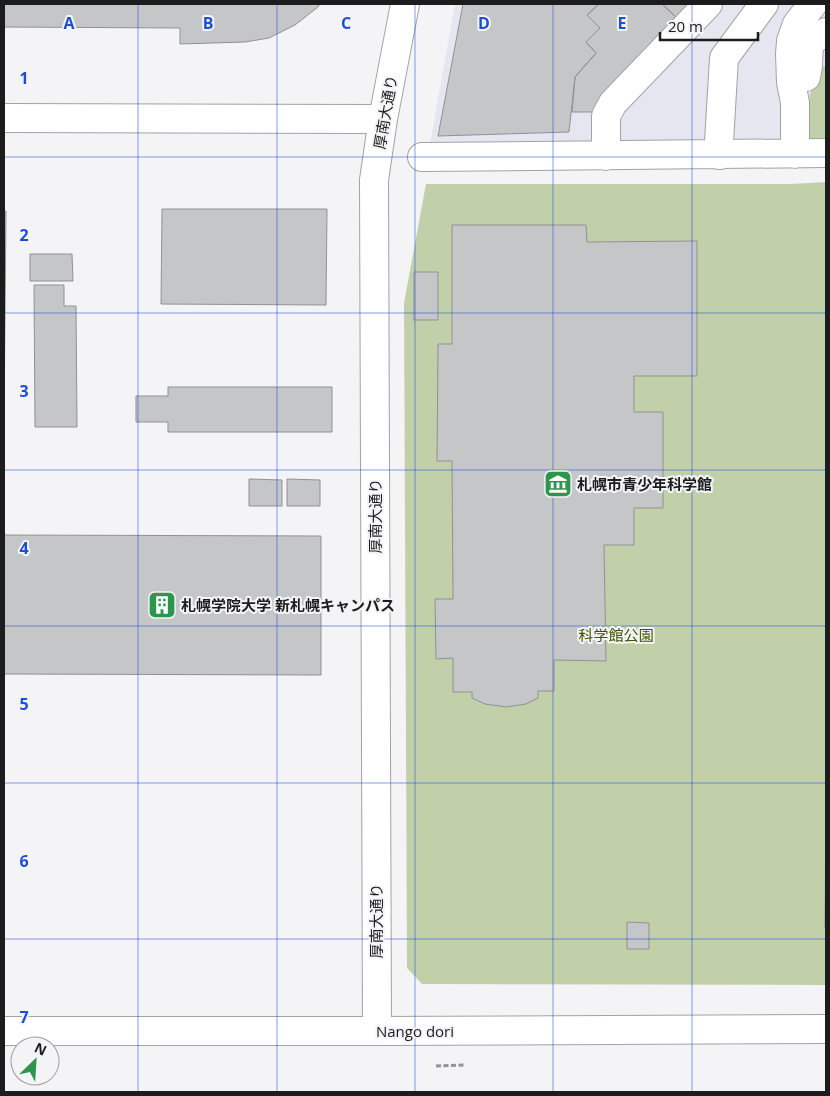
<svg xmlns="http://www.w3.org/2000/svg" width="830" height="1096" font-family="'Open Sans','Noto Sans JP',sans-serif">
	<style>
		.built { fill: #e5e6f0 }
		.green { fill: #c2d0a9 }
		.building { fill: #c5c6c8; stroke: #919193 }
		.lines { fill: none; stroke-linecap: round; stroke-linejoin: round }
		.minor-casing { stroke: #a2a2a5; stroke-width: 30 }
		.path { stroke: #939395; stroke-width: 3; stroke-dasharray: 5 2.5; stroke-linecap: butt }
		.minor { stroke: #fff; stroke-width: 28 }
		.grid { fill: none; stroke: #1d4ed8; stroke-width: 1; stroke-opacity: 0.55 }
		.labels { text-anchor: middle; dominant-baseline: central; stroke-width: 4; stroke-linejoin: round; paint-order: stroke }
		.street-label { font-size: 15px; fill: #1c1c1d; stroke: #f4f4f7 }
		.poi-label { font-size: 15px; font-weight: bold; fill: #1c1c1d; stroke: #f4f4f7; text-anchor: start }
		.park-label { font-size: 15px; fill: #3f5101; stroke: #f4f4f7 }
		.grid-label { font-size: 16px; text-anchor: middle; font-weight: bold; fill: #1d4ed8; stroke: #f4f4f7; stroke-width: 4; stroke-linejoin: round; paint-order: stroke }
	</style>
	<rect width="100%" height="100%" fill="#f4f4f7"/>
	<path class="built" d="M455,4H826V141L430,144Z"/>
	<path class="green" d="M824,66L826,69V141H802L815,67Z
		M826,182V985L422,984L407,968L404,303L426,184H790Z"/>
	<path class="building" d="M4,4H320L318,7L295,25L269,38L245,42L180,44V28L4,27Z
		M463,4H599L587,15L600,28L586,42L596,53L575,77L569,132L438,136Z
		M599,4H662L677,18L617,112H572L575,77L596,53L586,42L600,28L587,15Z
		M662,4H690L677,18Z
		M162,209H327L326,305L161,304Z
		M4,211H6L4,420Z
		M452,225H586L587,242L697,241V376H634V412H663V508H634V545H604L606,661L554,660V691H538V698L526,704L506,707L485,704L472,698V692H453V658L436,659L435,599H453L452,461H437L438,344H452Z
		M30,254H72L73,281H30Z
		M414,272H438V320H414Z
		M34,285H64V306H76L77,427H35Z
		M168,387H332V432H168V422H136V396H168Z
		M249,479L282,480V506H249Z
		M287,479L320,480V506H287Z
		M4,535L321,536V675L4,674Z
		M826,811V929L825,928Z
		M627,922L649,923V949H627Z"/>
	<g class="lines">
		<defs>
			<path id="minor" d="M806,77L808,66L809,42L826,32
				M4,118L383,119
				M795,154V103L791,82L790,54L791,41L797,24L813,4
				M720,155L719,142L724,58L764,4
				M606,156V116L613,103L708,4
				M422,157L826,153
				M4,1031H377L826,1029
				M377,1031L374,180L383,119L405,4"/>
		</defs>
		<use href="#minor" class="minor-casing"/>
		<path class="path" d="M436,1066L464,1065"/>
		<use href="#minor" class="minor"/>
	</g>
	<path class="grid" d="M138,4V1092M277,4V1092M415,4V1092M553,4V1092M692,4V1092M4,157H826M4,313H826M4,470H826M4,626H826M4,783H826M4,939H826"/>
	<defs>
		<symbol id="museum-square" viewBox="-11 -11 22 22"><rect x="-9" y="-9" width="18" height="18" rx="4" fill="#2d964e" stroke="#f4f4f7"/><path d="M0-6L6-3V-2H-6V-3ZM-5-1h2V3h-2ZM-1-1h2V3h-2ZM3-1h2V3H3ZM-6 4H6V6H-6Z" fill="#fff"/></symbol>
		<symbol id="building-square" viewBox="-11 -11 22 22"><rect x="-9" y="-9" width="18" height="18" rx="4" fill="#2d964e" stroke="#f4f4f7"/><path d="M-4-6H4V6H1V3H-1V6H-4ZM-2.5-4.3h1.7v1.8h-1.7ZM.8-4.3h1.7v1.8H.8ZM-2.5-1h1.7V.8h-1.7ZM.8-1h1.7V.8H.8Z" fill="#fff"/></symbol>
	</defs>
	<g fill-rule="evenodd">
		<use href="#museum-square" x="542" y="468" width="32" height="32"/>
		<use href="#building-square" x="146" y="589" width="32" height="32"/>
	</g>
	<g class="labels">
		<g class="street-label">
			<text transform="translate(385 112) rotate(-80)">厚南大通り</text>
			<text transform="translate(375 516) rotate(-90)">厚南大通り</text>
			<text transform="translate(376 921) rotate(-90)">厚南大通り</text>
			<text x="415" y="1031">Nango dori</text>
		</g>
		<g class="poi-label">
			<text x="577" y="484">札幌市青少年科学館</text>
			<text x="181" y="605">札幌学院大学 新札幌キャンパス</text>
		</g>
		<g class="park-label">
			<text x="616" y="635">科学館公園</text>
		</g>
	</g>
	<g class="grid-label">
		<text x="69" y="29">A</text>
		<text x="208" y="29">B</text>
		<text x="346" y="29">C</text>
		<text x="484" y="29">D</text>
		<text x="622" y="29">E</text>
		<text x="24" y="84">1</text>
		<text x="24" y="241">2</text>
		<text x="24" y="397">3</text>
		<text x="24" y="554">4</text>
		<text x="24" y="710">5</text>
		<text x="24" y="867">6</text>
		<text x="24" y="1023">7</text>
	</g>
	<rect width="830" height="1096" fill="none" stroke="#1c1c1d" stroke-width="10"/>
	<g transform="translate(35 1061) rotate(25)"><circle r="24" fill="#f4f4f7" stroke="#9e9ea0"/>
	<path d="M0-4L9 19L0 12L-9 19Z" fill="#2d964e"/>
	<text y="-8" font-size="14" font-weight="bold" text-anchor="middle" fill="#1c1c1d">N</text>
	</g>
	<path d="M660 32v8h98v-8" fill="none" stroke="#1c1c1d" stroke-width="2.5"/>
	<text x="668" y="32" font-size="15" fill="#1c1c1d" stroke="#f4f4f7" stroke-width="4" paint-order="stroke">20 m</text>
</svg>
